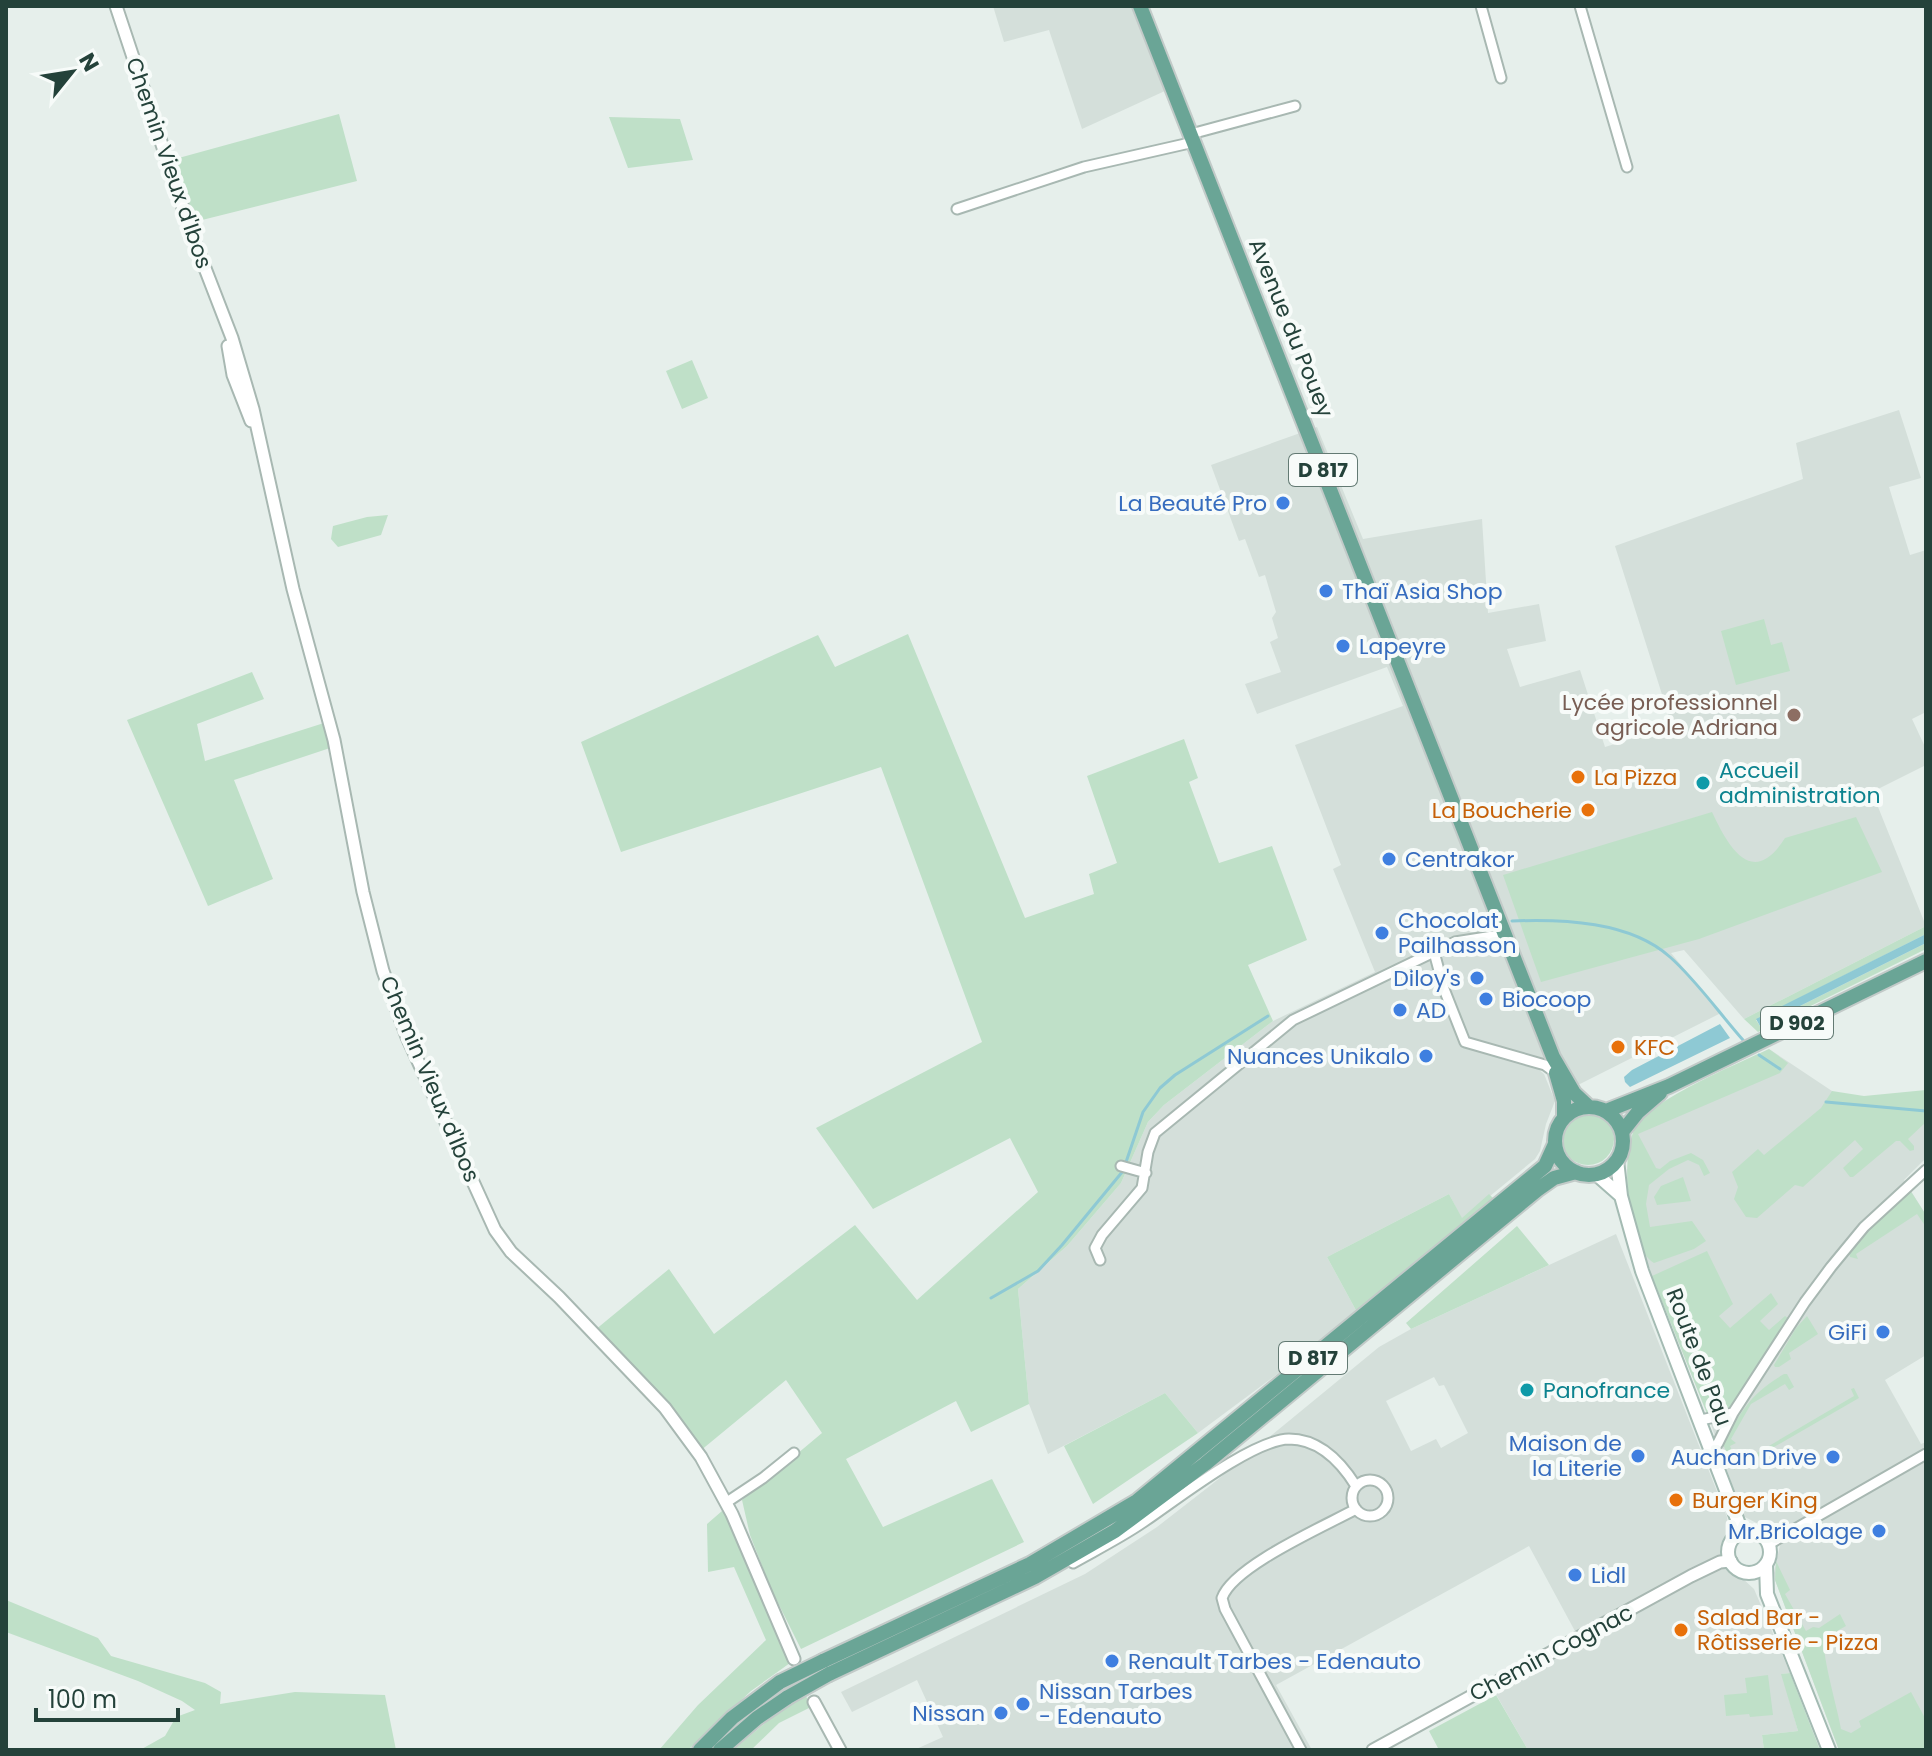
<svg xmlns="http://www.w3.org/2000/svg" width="1932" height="1756" viewBox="0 0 1932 1756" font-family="Poppins,sans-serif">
  <rect width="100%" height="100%" fill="#e6efeb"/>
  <path fill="#d4dfda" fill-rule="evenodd" d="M 993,6 L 1133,6 L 1167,90 L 1082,129 L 1049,30 L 1004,42 Z
    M 1899,410 L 1921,478 L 1889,487 L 1910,555 L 1926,550 L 1926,712 L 1912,719 L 1926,749 L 1926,765 L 1872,792 L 1926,926 L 1744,1019 L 1684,950 L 1671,953 L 1721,1013 L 1580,1084 L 1575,1083 L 1571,1076 L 1563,1058 L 1538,1069 L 1544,1074 L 1555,1101 L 1546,1124 L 1540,1151 L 1535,1159 L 1462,1219 L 1449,1194 L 1327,1257 L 1358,1314 L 1198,1433 L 1165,1393 L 1048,1454 L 1029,1404 L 1018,1289 L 1067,1246 L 1121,1183 L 1148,1122 L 1164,1105 L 1273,1021 L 1375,972 L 1333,869 L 1341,865 L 1295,745 L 1403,706 L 1387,667 L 1257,714 L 1245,684 L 1281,672 L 1270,642 L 1278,638 L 1272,618 L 1276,612 L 1265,575 L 1259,577 L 1245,539 L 1239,541 L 1211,465 L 1317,427 L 1363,539 L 1482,519 L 1488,613 L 1539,604 L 1546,641 L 1507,649 L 1520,687 L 1580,670 L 1605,747 L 1672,726 L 1615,546 L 1803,479 L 1796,443 Z
    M 1769,1049 L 1835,1093 L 1926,1116 L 1926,1158 L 1904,1180 L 1926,1215 L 1926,1355 L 1885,1380 L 1921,1444 L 1926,1442 L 1926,1750 L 1839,1750 L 1775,1580 L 1774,1573 L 1780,1545 L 1772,1531 L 1743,1516 L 1708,1416 L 1646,1261 L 1632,1218 L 1627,1190 L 1627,1171 L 1634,1130 L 1642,1119 L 1662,1102 Z
    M 1616,1234 L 1727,1517 L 1729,1535 L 1721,1549 L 1732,1574 L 1742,1578 L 1754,1589 L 1790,1673 L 1782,1674 L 1798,1731 L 1762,1735 L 1764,1750 L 1528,1750 L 1490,1684 L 1576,1633 L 1529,1546 L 1276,1685 L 1312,1750 L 914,1750 L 943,1737 L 917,1680 L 852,1712 L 841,1692 L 1085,1574 L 1157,1527 L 1211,1485 L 1379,1347 L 1411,1329 ZM 1434,1377 L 1439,1386 L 1444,1385 L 1468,1433 L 1441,1448 L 1436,1439 L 1411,1451 L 1386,1401 Z"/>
  <path fill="#bfe0c8" d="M 339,114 L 357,181 L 194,222 L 175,159 Z
    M 609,117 L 680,119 L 693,160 L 628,168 Z
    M 692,360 L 708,398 L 682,409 L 666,371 Z
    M 388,515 L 381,535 L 338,547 L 331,539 L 333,526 L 367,517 Z
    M 1764,619 L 1771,645 L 1782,642 L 1790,671 L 1736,685 L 1721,631 Z
    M 908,634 L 1025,918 L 1094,894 L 1089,874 L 1117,863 L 1087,776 L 1184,739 L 1198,778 L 1189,782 L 1219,863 L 1272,846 L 1307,940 L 1248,965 L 1273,1021 L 1164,1105 L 1148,1122 L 1121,1183 L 1067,1246 L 1018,1289 L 1029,1404 L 971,1432 L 956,1401 L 846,1459 L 883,1527 L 992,1479 L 1024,1542 L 801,1649 L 771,1589 L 750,1535 L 742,1500 L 822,1433 L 786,1380 L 694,1456 C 667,1411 625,1373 589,1335 L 669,1269 L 714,1334 L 855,1225 L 917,1300 L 1038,1192 L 1010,1138 L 873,1209 L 816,1128 L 982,1042 L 881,767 L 621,852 L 581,742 L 818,635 L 835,667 Z
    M 252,672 L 264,699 L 197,724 L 205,761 L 324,723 L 330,748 L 234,780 L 273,879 L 208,906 L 127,720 Z
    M 1712,812 C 1728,846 1752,890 1785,838 L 1856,817 L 1882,872 L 1699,939 L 1541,982 L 1503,875 Z
    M 1926,926 L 1926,934 L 1756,1020 L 1760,1026 L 1926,943 L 1926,949 L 1758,1032 L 1744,1019 Z
    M 1769,1049 L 1788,1063 L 1780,1073 L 1638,1134 L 1656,1168 L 1660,1169 L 1670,1161 L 1691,1153 L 1703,1160 L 1710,1173 L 1704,1176 L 1699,1165 L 1688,1160 L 1669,1169 L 1649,1185 L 1646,1204 L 1650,1227 L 1692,1221 L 1706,1241 L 1694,1249 L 1654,1263 C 1638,1253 1634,1227 1631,1209 C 1626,1186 1625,1152 1634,1130 C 1645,1102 1739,1063 1769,1049 Z
    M 1926,1090 L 1926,1122 L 1908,1139 L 1914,1146 L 1914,1150 L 1910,1151 L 1900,1141 L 1896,1141 L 1853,1177 L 1850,1177 L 1843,1168 L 1863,1149 L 1855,1140 L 1803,1187 L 1795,1185 L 1757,1218 L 1746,1217 L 1734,1199 L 1738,1187 L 1732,1172 L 1758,1149 L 1764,1155 L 1821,1108 L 1832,1091 L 1864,1096 Z
    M1562 1139a26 26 0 1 1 52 0a26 26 0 1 1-52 0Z
    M 1683,1177 L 1691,1201 L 1657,1205 L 1654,1197 L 1661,1186 Z
    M 1910,1190 L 1926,1215 L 1926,1227 L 1917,1214 L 1856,1254 L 1858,1259 L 1850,1257 L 1849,1252 L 1868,1228 Z
    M 1449,1194 L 1462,1218 L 1489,1194 L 1494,1199 L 1358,1314 L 1327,1257 Z
    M 1517,1226 L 1549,1265 L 1411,1329 L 1406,1323 Z
    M 1707,1251 L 1733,1304 L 1719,1316 L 1730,1328 L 1771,1293 L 1778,1304 L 1760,1321 L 1769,1330 L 1785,1316 L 1788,1318 L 1730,1408 L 1708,1416 L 1652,1276 Z
    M 1807,1316 L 1818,1334 L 1789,1353 L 1791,1359 L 1779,1367 L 1775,1367 L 1774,1365 L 1796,1328 Z
    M 1784,1374 L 1787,1374 L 1794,1387 L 1789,1390 L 1785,1384 L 1751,1404 L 1731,1439 L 1736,1443 L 1730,1446 L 1734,1455 L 1741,1453 L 1745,1460 L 1854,1396 L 1851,1389 L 1854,1388 L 1859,1398 L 1734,1470 L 1723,1444 C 1742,1410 1750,1394 1784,1374 Z
    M 1165,1393 L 1198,1433 L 1093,1504 L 1064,1446 Z
    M 722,1511 L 728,1517 L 790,1663 L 751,1691 L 688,1750 L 659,1750 L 698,1705 L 766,1640 L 734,1567 L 708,1572 L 707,1524 Z
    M 1776,1561 L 1790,1590 L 1785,1594 L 1806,1631 L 1813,1627 L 1819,1628 L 1840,1614 L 1846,1626 C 1839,1630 1830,1634 1825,1641 C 1820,1650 1839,1713 1841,1729 L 1851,1733 L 1861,1727 L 1859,1721 L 1911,1692 L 1926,1720 L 1926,1750 L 1839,1750 L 1775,1580 Z
    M 6,1600 L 98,1638 L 111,1656 L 205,1683 L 221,1692 L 220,1704 L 295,1692 L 385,1695 L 396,1750 L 140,1750 L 165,1736 L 176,1717 L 195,1710 L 182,1701 L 138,1681 L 6,1632 Z
    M 1790,1673 L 1820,1750 L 1764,1750 L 1762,1735 L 1798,1731 L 1781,1674 Z
    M 1768,1675 L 1773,1715 L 1750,1717 L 1749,1714 L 1726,1716 L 1724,1695 L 1747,1693 L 1745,1678 Z
    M 1496,1695 L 1528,1750 L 1439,1750 L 1429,1731 Z
    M 806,1696 L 811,1707 L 779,1723 L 751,1750 L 733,1750 L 776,1714 Z"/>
  <path fill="#8ec9d4" d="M 1926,934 L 1926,943 L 1760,1026 L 1756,1019 Z
    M 1720,1024 L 1730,1038 L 1630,1087 L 1625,1082 L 1624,1077 L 1632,1070 Z"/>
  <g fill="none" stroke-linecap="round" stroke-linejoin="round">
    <path stroke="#8ec9d4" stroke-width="3" d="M 1512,921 C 1562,919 1630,921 1670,957 C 1697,981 1719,1013 1743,1040
      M 1759,1055 L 1780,1069
      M 1826,1102 L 1926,1111
      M 991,1298 L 1038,1271 L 1062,1245 L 1123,1171 L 1143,1112 L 1160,1088 L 1175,1075 L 1268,1016"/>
    <g stroke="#a8b8b2" stroke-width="13">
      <path id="minor" d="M 1481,6 L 1501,78
        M 1580,6 L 1627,167
        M 1191,134 L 1295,106
        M 957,209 L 1084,167 L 1194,142
        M 1506,934 L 1455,942 L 1434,952 L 1444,989 L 1465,1042 L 1545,1065 L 1556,1073
        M 1121,1166 L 1146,1173
        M 1100,1260 L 1095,1248 L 1102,1235 L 1142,1188 L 1148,1152 L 1155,1133 L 1293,1020 L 1434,952
        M 1701,1420 L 1733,1413
        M 1712,1450 L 1718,1443 L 1733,1413 L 1805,1302 L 1831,1267 L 1864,1227 L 1926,1170
        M1352 1498a18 18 0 1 1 36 0a18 18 0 1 1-36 0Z
        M 727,1502 L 763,1478 L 794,1453
        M 1769,1544 L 1926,1454
        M 1073,1563 C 1096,1550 1120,1538 1142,1523 C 1175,1501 1252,1440 1289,1439 C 1320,1439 1341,1462 1356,1486
        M 1301,1750 L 1225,1609 L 1222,1598 C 1233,1566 1325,1526 1356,1509"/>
    </g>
    <g stroke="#a8b8b2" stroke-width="15">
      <path id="tertiary" d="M 116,6 L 191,232 L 232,338 L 253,409 L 293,589 L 334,740 L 363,892 L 383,971 L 407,1037 L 495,1230 L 511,1252 L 559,1297 L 665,1408 L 701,1457 L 732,1514 L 794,1659
        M 228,346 L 233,375 L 251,421
        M 814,1702 L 840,1750
        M 1373,1750 L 1691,1576 L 1720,1562 L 1731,1561"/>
    </g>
    <g stroke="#a4bbb3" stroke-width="16">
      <path id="secondary" d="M 1617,1160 L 1621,1196 L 1642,1271 L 1742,1532
        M 1596,1174 L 1621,1196
        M1728 1552a21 21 0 1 1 42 0a21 21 0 1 1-42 0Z
        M 1766,1565 L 1767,1594 L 1829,1750"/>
    </g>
    <g stroke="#c2cac8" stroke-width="18">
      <path id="primary" d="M 1140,6 L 1553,1057 L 1574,1093 L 1589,1107
        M 1556,1073 L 1564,1101 L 1564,1117
        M1555 1141a34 34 0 1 1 68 0a34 34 0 1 1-68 0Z
        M 1606,1111 L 1669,1086 L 1926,961
        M 1622,1132 L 1638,1112 L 1660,1093
        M 823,1661 L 1030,1564 L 1137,1501 L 1545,1166 L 1555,1144
        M 829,1674 L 1035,1577 L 1115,1531 L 1205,1464 L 1537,1190 L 1554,1178 L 1576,1172
        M 700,1750 L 732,1718 L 780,1682
        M 720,1750 L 757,1718 L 788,1697"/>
    </g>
    <use href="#minor" stroke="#fff" stroke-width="9"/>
    <use href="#tertiary" stroke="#fff" stroke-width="11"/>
    <use href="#secondary" stroke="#fff" stroke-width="12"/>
    <use href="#primary" stroke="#6aa596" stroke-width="14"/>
    <g stroke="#c2cac8" stroke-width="18" stroke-linecap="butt">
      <path id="primary-bridge" d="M 780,1682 L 823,1661
        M 788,1697 L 829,1674"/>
    </g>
    <use href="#primary-bridge" stroke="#6aa596" stroke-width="14"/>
  </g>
  <g fill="#3f7fe0" stroke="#f7fbf9" stroke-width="3">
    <circle cx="1283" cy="503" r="8"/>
    <circle cx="1326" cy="591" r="8"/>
    <circle cx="1343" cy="646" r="8"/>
    <circle cx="1389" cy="859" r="8"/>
    <circle cx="1382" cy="933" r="8"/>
    <circle cx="1477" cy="978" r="8"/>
    <circle cx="1486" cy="999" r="8"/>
    <circle cx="1400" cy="1010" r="8"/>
    <circle cx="1426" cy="1056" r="8"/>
    <circle cx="1883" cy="1332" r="8"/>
    <circle cx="1638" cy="1456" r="8"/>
    <circle cx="1833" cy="1457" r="8"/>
    <circle cx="1879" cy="1531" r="8"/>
    <circle cx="1575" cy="1575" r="8"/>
    <circle cx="1112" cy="1661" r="8"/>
    <circle cx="1023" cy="1704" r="8"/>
    <circle cx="1001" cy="1713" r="8"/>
  </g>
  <circle fill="#8d6e63" stroke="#f7fbf9" stroke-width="3" cx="1794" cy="715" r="8"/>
  <g fill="#e8710a" stroke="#f7fbf9" stroke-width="3">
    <circle cx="1578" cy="777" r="8"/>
    <circle cx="1588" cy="810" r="8"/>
    <circle cx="1618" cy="1047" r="8"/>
    <circle cx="1676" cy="1500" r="8"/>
    <circle cx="1681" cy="1630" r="8"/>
  </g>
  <g fill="#0f9aa8" stroke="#f7fbf9" stroke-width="3">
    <circle cx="1703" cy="783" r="8"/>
    <circle cx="1527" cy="1390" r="8"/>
  </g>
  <g text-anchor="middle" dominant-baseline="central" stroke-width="8" stroke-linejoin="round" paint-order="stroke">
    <g fill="#f7fbf9" stroke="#637a73" stroke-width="2">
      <rect x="1289" y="454" width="68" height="32" rx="6"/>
      <rect x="1761" y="1007" width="72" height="32" rx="6"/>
      <rect x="1279" y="1342" width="68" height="32" rx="6"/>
    </g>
    <g font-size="20" font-weight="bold" fill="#24423a">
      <text x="1323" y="470">D 817</text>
      <text x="1797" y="1023">D 902</text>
      <text x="1313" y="1358">D 817</text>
    </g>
    <g font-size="22" fill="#24423a" stroke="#f7fbf9">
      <text transform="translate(169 163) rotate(71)">Chemin Vieux d'Ibos</text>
      <text transform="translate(1291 328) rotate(68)">Avenue du Pouey</text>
      <text transform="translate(430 1079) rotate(67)">Chemin Vieux d'Ibos</text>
      <text transform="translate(1699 1357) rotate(69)">Route de Pau</text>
      <text transform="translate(1551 1653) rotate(-28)">Chemin Cognac</text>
    </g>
    <g font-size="22" fill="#366cbe" stroke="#f7fbf9" text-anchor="start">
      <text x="1267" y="503" text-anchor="end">La Beauté Pro</text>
      <text x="1342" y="591">Thaï Asia Shop</text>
      <text x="1359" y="646">Lapeyre</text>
      <text x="1405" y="859">Centrakor</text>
      <text x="1398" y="920">Chocolat<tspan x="1398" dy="25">Pailhasson</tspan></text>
      <text x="1461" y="978" text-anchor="end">Diloy's</text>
      <text x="1502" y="999">Biocoop</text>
      <text x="1416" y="1010">AD</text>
      <text x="1410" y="1056" text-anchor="end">Nuances Unikalo</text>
      <text x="1867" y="1332" text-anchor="end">GiFi</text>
      <text x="1622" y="1443" text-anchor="end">Maison de<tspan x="1622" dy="25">la Literie</tspan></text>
      <text x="1817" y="1457" text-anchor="end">Auchan Drive</text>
      <text x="1863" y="1531" text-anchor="end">Mr.Bricolage</text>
      <text x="1591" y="1575">Lidl</text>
      <text x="1128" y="1661">Renault Tarbes - Edenauto</text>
      <text x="1039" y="1691">Nissan Tarbes<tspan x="1039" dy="25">- Edenauto</tspan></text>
      <text x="985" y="1713" text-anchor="end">Nissan</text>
    </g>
    <g font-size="22" fill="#785e54" stroke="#f7fbf9" text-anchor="end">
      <text x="1778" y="702">Lycée professionnel<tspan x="1778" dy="25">agricole Adriana</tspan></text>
    </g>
    <g font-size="22" fill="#0d838f" stroke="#f7fbf9" text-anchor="start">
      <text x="1719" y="770">Accueil<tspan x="1719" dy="25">administration</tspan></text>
      <text x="1543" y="1390">Panofrance</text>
    </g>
    <g font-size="22" fill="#c56008" stroke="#f7fbf9" text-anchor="start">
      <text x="1594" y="777">La Pizza</text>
      <text x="1572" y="810" text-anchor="end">La Boucherie</text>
      <text x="1634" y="1047">KFC</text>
      <text x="1692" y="1500">Burger King</text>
      <text x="1697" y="1617">Salad Bar -<tspan x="1697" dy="25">Rôtisserie - Pizza</tspan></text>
    </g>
  </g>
  <rect width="1932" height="1756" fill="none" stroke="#24423a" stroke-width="16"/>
  <g transform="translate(72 72) rotate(60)" stroke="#f7fbf9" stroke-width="6" paint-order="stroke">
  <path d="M0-6L14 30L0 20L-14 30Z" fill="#24423a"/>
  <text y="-12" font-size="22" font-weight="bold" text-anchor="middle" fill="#24423a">N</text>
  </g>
  <path d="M36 1708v12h142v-12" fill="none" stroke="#24423a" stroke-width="4"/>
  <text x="48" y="1708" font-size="24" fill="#24423a" stroke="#f7fbf9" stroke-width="6" paint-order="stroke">100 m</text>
</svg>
